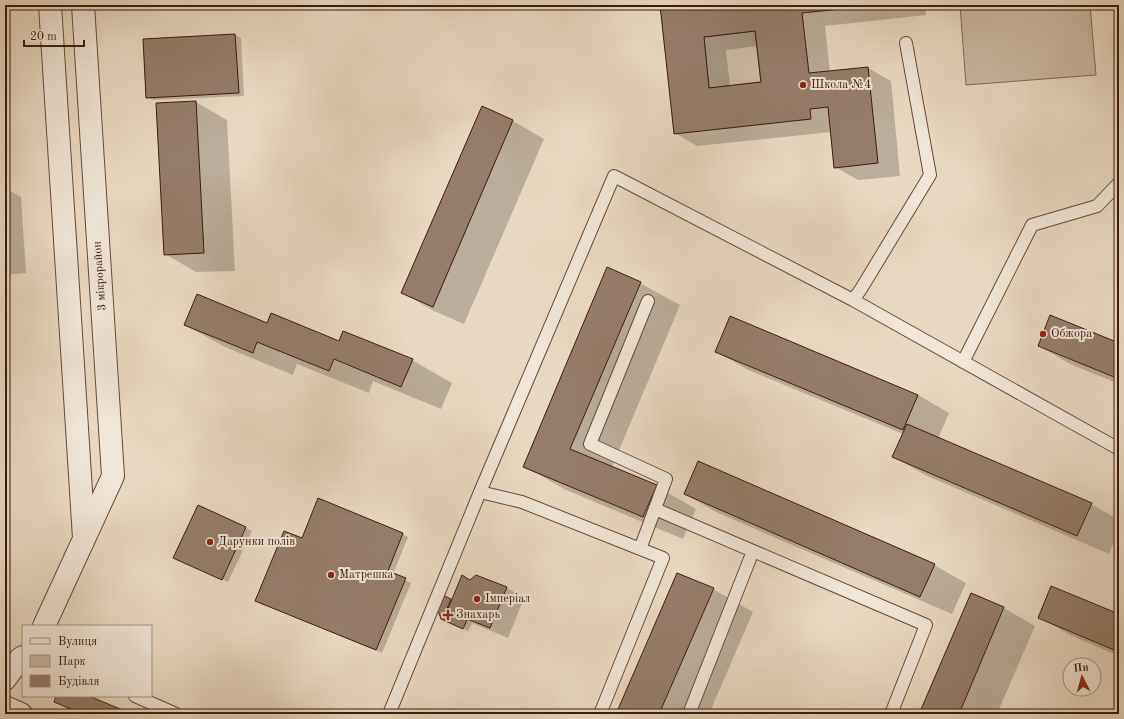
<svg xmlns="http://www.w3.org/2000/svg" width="1124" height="719" viewBox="0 0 1124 719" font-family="'Old Standard TT',serif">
  <rect width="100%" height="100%" fill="#ead9c2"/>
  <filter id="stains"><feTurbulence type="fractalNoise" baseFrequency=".005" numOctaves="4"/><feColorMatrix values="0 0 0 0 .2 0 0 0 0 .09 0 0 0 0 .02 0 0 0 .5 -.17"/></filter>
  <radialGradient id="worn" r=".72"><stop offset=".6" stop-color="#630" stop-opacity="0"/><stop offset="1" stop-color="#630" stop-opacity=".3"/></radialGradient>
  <path fill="#ccb9a3" stroke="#846a58" d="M 960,5 L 1090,5 L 1096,75 L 966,85 Z
    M 755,31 L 761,82 L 709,88 L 704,37 Z"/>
  <path fill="#0003" fill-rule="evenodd" d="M 661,5 L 925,5 L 926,15 L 825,26 L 830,72 L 868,68 L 891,81 L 900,176 L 858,180 L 835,167 L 831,132 L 697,146 L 675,133 ZM 758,46 L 762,83 L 730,87 L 726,50 Z
    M 5,32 L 7,70 L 5,70 Z
    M 235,35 L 241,38 L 244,96 L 153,100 L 147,97 L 144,40 Z
    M 196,102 L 227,120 L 235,271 L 196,272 L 165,254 L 157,104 Z
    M 483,107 L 513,121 L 544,139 L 464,324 L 434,311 L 403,293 Z
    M 5,188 L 21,197 L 26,273 L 5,275 Z
    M 640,283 L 680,305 L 612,467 L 656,486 L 696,509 L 683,539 L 564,489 L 524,466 Z
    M 267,324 L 412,360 L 452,383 L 441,409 L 373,381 L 369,393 L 297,364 L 293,375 L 225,347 L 185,325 Z
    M 1119,344 L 1119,384 L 1070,364 L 1039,346 Z
    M 717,352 L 918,395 L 949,413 L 938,439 L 1091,504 L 1119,520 L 1119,530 L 1109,554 L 925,475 L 894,457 L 903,434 L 748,370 Z
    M 685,494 L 934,565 L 966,583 L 952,614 L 716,512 Z
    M 319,500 L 403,534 L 408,537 L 393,574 L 411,583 L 382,653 L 262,604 L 302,540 Z
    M 198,506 L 252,531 L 228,582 L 180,560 Z
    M 476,576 L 507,588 L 524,598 L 508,638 L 472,623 L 468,631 L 442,619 L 441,596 L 453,601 Z
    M 713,589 L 753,612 L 709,714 L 617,714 Z
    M 1004,608 L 1035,626 L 997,714 L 920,714 Z
    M 1119,615 L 1119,656 L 1070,635 L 1039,617 Z
    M 57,696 L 87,696 L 129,714 L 78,714 L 55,701 Z"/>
  <path fill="#967d6b" stroke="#3c1a0c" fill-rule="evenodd" d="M 660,5 L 880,5 L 802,13 L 809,73 L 868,67 L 878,163 L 834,168 L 828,107 L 810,109 L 811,119 L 674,134 ZM 755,31 L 761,82 L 709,88 L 704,37 Z
    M 235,34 L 239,93 L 146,98 L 143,39 Z
    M 196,101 L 204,253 L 164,255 L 156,103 Z
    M 482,106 L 513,120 L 433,307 L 401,293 Z
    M 607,267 L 641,282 L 570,449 L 657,485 L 643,517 L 523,467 Z
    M 197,294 L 267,323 L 271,313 L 339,341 L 343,331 L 413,359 L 401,387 L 334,359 L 329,371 L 257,342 L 253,353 L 184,325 Z
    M 1050,315 L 1119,343 L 1119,379 L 1038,346 Z
    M 730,316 L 918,395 L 903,430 L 715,352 Z
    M 907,424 L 1092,503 L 1077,536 L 892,457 Z
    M 698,461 L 935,564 L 920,597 L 684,494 Z
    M 318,498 L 403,533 L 388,571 L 406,578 L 376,650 L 255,601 L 284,531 L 302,538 Z
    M 198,505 L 246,527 L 222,580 L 173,558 Z
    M 677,573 L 714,588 L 659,714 L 616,714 Z
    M 462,575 L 470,580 L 476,575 L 507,587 L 490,628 L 447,611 Z
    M 1051,586 L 1119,614 L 1119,652 L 1038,618 Z
    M 971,593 L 1004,607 L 959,714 L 919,714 Z
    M 440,594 L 451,599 L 446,611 L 467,620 L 463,629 L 441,619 L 436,605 Z
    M 56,696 L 89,696 L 132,714 L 83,714 L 54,702 Z"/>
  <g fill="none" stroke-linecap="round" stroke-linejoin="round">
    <g stroke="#684a3a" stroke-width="14">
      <path id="lane" d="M 853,300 L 861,289 L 930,175 L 906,43
        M 963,362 L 1032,225 L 1097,206 L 1119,183
        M 480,492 L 522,502 L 663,558 L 600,714
        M 655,509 L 926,625 L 891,714
        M 640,549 L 666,479 L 590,444 L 648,301
        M 135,696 L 176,714
        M 389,714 L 480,492 L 614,176 L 853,300 L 1119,449
        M 689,714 L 753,551"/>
    </g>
    <g stroke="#684a3a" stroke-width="24">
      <path id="street" d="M 50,5 L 84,538
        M 44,626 L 113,476 L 83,5
        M 5,679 L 20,659 L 23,657
        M 5,707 L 21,714"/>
    </g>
    <use href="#lane" stroke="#f1e6d7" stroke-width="12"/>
    <use href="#street" stroke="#f1e6d7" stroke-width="22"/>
  </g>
  <g fill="#8f2418" stroke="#f1e6d7" stroke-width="1.5">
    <circle cx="803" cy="85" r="4"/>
    <circle cx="1043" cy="334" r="4"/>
    <circle cx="210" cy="542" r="4"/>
    <circle cx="331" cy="575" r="4"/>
    <circle cx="477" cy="599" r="4"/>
    <path d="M446 609h4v4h4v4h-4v4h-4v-4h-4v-4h4z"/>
  </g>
  <g text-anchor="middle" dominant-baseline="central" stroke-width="4" stroke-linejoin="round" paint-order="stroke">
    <g font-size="12" fill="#3c1a0c" stroke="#f1e6d7" text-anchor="start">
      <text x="811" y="85">Школа №4</text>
      <text x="1051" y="334">Обжора</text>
      <text x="218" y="542">Дарунки полів</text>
      <text x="339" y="575">Матрешка</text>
      <text x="485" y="599">Імперіал</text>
      <text x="456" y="615">Знахарь</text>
    </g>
    <g font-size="12" fill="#3c1a0c" stroke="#f1e6d7">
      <text transform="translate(100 276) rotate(-94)">3 мікрорайон</text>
    </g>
  </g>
  <rect width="1124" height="719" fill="none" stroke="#ead9c2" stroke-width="20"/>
  <rect x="6" y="6" width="1112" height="707" fill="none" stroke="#3c1a0c" stroke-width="2"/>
  <rect x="10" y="10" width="1104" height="699" fill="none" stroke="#3c1a0c"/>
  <rect x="22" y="625" width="130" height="72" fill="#f1e6d7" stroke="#a99486"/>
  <rect x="30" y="638" width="20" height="6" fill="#f1e6d7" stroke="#a99486"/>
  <text x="58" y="645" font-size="12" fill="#3c1a0c">Вулиця</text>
  <rect x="30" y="655" width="20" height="12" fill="#ccb9a3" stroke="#a99486"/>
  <text x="58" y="665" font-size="12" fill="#3c1a0c">Парк</text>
  <rect x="30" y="675" width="20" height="12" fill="#967d6b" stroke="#a99486"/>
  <text x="58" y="685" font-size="12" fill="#3c1a0c">Будівля</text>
  <g transform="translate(1082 677) rotate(354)"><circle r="19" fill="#f1e6d7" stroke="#a99486"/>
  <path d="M0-3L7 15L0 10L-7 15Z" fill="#8f2418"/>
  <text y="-6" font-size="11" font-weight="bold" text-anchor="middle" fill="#3c1a0c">Пн</text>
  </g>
  <path d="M24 40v6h60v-6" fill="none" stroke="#3c1a0c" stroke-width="2"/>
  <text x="30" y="40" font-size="12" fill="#3c1a0c" stroke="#f1e6d7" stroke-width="3" paint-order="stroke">20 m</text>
  <rect width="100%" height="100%" filter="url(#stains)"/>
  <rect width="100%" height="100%" fill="url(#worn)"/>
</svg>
